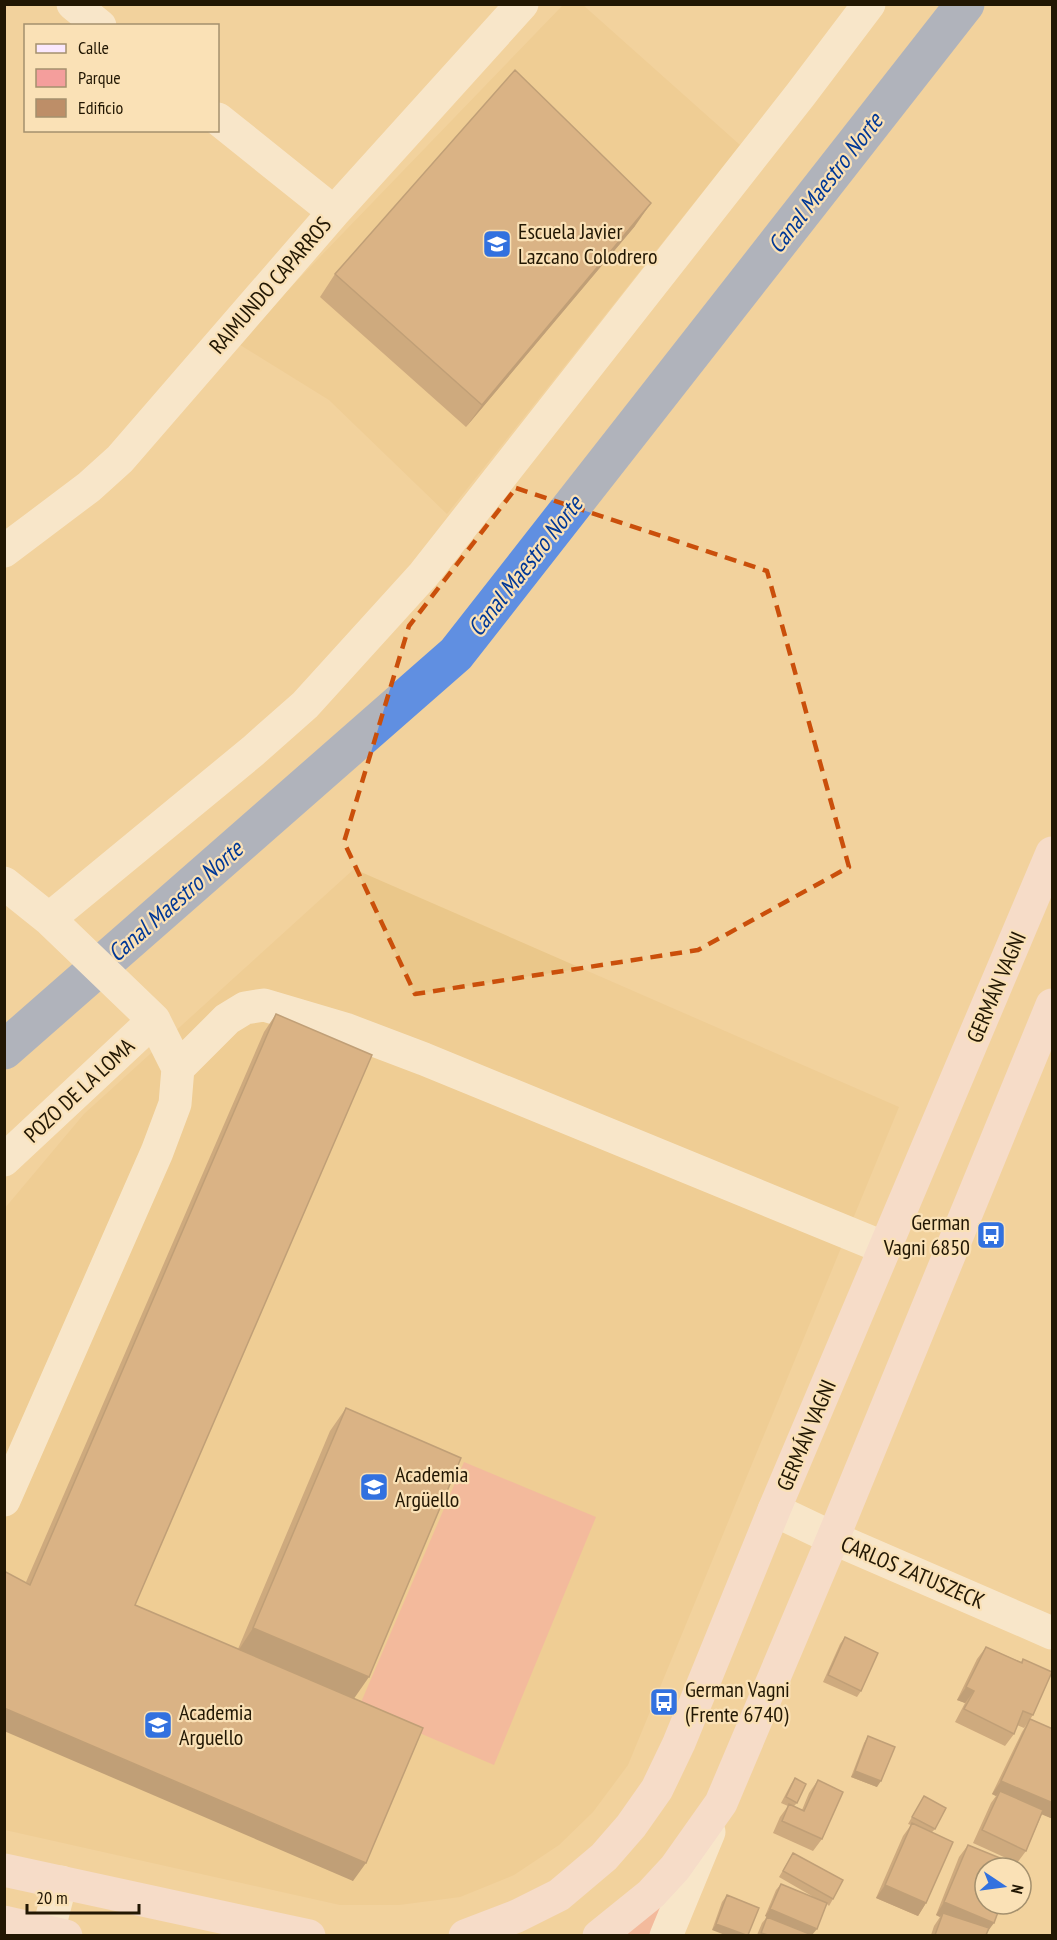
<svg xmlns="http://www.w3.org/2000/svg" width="1057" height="1940" viewBox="0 0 1057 1940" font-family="'PT Sans Narrow',sans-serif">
  <rect width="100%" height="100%" fill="#f2d29d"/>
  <path fill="#eac78a" d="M 563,5 L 583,5 L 740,145 L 447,514 L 329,400 L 237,343 Z
    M 354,869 L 899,1107 L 628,1765 L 593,1812 L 559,1845 L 514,1875 L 460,1897 L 399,1905 L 340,1905 L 5,1830 L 5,1208 L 84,1114 Z"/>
  <path fill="#f49e9c" d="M 464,1462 L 596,1517 L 494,1765 L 359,1707 Z
    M 669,1900 L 654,1935 L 621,1935 Z"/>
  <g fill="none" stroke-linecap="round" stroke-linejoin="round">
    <path stroke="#608fe1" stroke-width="39" d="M 4,1050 L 456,654 L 965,4"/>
    <path stroke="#fff" stroke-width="33" d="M 73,4 L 100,26
      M 218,119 L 334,212
      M 4,551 L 89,487 L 120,459 L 334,212 L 522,4
      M 4,883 L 49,919 L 154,1020 L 178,1068 L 175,1104 L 157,1152 L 4,1500
      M 49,919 L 253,751 L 305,705 L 424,574 L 801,94 L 869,4
      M 178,1068 L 227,1019 L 245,1008 L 264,1005 L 345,1029 L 424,1059 L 885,1248
      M 4,1160 L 154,1020
      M 774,1510 L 833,1538 L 1052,1633
      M 47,1936 L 61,1882
      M 666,1936 L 709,1832"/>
    <path stroke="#fae8fd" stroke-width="33" d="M 4,1870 L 309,1936
      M 4,1922 L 66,1936
      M 465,1936 L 517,1916 L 559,1895 L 604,1857 L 631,1826 L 657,1789 L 679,1743 L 774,1510 L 1052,853
      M 599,1936 L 651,1894 L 675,1868 L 721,1803 L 833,1538 L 1052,1005"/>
  </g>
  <path fill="#a37a59" d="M 635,226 L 466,427 L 320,297 L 335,274 Z
    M 276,1014 L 135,1605 L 238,1649 L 330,1431 L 346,1408 L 354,1698 L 353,1881 L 26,1582 L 264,1032 Z
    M 845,1637 L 861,1691 L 857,1697 L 823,1682 L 840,1644 Z
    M 986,1647 L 1021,1662 L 1023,1659 L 1033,1715 L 1024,1728 L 1017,1725 L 1014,1734 L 1005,1746 L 955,1722 L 965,1703 L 957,1700 L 977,1659 Z
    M 1030,1719 L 1053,1819 L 1042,1814 L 1026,1851 L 1017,1863 L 973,1843 L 991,1803 L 996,1796 L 992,1794 L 1022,1732 Z
    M 868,1736 L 877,1787 L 851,1777 L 864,1743 Z
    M 795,1778 L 797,1803 L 794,1806 L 802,1810 L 809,1793 L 818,1780 L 822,1839 L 813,1851 L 773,1833 L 780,1817 L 788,1806 L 781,1803 L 791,1784 Z
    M 924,1796 L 935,1829 L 932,1832 L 926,1903 L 918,1916 L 876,1898 L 903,1836 L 911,1825 L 908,1824 Z
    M 968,1845 L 988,1931 L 986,1935 L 931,1935 L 934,1926 L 940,1917 L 936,1915 L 959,1857 Z
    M 793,1853 L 833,1899 L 829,1906 L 827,1904 L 812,1935 L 757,1935 L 762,1923 L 767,1917 L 791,1927 L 765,1916 L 776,1890 L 781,1884 L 817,1899 L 779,1877 Z
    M 727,1895 L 759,1908 L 712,1930 L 722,1902 Z"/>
  <path fill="#846349" d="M 651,203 L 635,226 L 466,427 L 482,405 Z
    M 253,1628 L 369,1677 L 353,1700 L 238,1651 Z
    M 966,1687 L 974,1691 L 965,1703 L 957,1700 Z
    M 4,1708 L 366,1863 L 353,1881 L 4,1731 Z
    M 855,1771 L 881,1781 L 877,1787 L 851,1777 Z
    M 1001,1781 L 1053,1803 L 1053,1819 L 997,1796 L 1000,1791 L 996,1796 L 992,1794 Z
    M 885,1885 L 926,1903 L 918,1916 L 876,1898 Z
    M 944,1902 L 994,1923 L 985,1935 L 943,1913 L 940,1917 L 936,1915 Z
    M 770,1909 L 817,1929 L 812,1935 L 811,1935 L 765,1916 Z
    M 716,1924 L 746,1935 L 725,1935 L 712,1930 Z"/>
  <path fill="#bd8e68" stroke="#846349" stroke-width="1.5" d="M 515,70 L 651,203 L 482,405 L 335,274 Z
    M 276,1014 L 372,1055 L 135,1605 L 423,1728 L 366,1863 L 4,1708 L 4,1571 L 30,1585 Z
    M 346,1408 L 461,1458 L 369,1677 L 253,1628 Z
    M 845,1637 L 878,1653 L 861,1691 L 828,1675 Z
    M 986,1647 L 1022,1663 L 1023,1659 L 1052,1672 L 1033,1715 L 1023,1711 L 1014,1734 L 964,1709 L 974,1691 L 966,1687 Z
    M 1030,1719 L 1053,1729 L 1053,1803 L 1001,1781 Z
    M 868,1736 L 895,1747 L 881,1781 L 855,1771 Z
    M 795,1778 L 806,1784 L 797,1803 L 786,1797 Z
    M 818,1780 L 843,1792 L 822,1839 L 782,1821 L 789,1804 L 804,1811 Z
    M 1000,1791 L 1043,1810 L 1026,1851 L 982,1830 Z
    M 924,1796 L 946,1808 L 935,1829 L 912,1817 Z
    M 912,1823 L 953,1842 L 926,1903 L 885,1885 Z
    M 968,1845 L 1017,1865 L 1016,1868 L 985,1868 L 985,1904 L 1001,1904 L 994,1923 L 944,1902 Z
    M 793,1853 L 843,1880 L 833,1899 L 783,1871 Z
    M 781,1884 L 827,1903 L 817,1929 L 770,1909 Z
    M 727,1895 L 759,1908 L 748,1935 L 746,1935 L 716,1924 Z
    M 943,1913 L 989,1928 L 986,1935 L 935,1935 Z
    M 767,1917 L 812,1935 L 768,1935 L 761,1933 Z"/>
  <path d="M0 0H1057V1940H0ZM 516,488 L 767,571 L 849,867 L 698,950 L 415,994 L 344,842 L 409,626 Z" fill="#f2d29d" fill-opacity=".55" fill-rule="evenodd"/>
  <path fill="none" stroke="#ca4f0b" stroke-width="4.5" stroke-dasharray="12 8" stroke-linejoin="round" d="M 516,488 L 767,571 L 849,867 L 698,950 L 415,994 L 344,842 L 409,626 Z"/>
  <defs>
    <g id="school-square" transform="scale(1.5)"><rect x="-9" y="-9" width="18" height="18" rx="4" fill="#3271df" stroke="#fae1b6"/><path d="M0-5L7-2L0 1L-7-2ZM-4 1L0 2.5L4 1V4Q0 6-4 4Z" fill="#fff"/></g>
    <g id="bus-square" transform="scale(1.5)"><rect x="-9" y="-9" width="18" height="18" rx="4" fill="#3271df" stroke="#fae1b6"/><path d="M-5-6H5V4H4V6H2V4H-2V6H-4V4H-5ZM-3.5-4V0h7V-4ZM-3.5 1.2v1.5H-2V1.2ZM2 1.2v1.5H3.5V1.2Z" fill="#fff"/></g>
  </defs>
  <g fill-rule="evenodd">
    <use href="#school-square" x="497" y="244"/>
    <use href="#bus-square" x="991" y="1235"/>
    <use href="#school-square" x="374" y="1487"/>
    <use href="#bus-square" x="664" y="1702"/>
    <use href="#school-square" x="158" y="1725"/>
  </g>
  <g text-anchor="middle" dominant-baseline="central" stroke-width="4.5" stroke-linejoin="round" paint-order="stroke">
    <g font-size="22" fill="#221703" stroke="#fae1b6" text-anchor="start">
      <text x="518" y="231">Escuela Javier<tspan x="518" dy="25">Lazcano Colodrero</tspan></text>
      <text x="970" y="1222" text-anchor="end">German<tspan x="970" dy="25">Vagni 6850</tspan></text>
      <text x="395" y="1474">Academia<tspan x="395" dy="25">Argüello</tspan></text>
      <text x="685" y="1689">German Vagni<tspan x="685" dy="25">(Frente 6740)</tspan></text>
      <text x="179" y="1712">Academia<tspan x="179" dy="25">Arguello</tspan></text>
    </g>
    <g font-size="22" fill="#221703" stroke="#fae1b6">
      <text transform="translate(270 285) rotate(-49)">RAIMUNDO CAPARROS</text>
      <text transform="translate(996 987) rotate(-67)">GERMÁN VAGNI</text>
      <text transform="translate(79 1090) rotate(-43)">POZO DE LA LOMA</text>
      <text transform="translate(806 1435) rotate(-67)">GERMÁN VAGNI</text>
      <text transform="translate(913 1572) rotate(23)">CARLOS ZATUSZECK</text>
    </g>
    <g font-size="24" font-style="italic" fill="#003896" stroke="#fae1b6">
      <text transform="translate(825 183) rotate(-52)">Canal Maestro Norte</text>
      <text transform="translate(525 566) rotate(-52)">Canal Maestro Norte</text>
      <text transform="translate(175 901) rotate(-41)">Canal Maestro Norte</text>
    </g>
  </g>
  <rect width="1057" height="1940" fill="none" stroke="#221703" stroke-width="12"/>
  <rect x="24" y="24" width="195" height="108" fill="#fae1b6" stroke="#a4906e" stroke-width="1.5"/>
  <rect x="36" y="44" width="30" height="9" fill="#fae8fd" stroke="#a4906e" stroke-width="1.5"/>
  <text x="78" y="54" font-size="18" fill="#221703">Calle</text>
  <rect x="36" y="69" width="30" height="18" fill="#f49e9c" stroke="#a4906e" stroke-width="1.5"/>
  <text x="78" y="84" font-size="18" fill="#221703">Parque</text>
  <rect x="36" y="99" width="30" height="18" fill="#bd8e68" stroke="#a4906e" stroke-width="1.5"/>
  <text x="78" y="114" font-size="18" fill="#221703">Edificio</text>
  <g transform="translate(1003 1886) rotate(103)"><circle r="28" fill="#fae1b6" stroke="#a4906e" stroke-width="1.5"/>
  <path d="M0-4.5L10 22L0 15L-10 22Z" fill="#3271df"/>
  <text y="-9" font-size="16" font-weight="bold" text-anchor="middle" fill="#221703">N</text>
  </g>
  <path d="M27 1904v9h112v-9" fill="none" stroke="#221703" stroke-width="3"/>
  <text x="36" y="1904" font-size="18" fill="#221703" stroke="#fae1b6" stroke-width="4.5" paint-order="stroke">20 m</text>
</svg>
